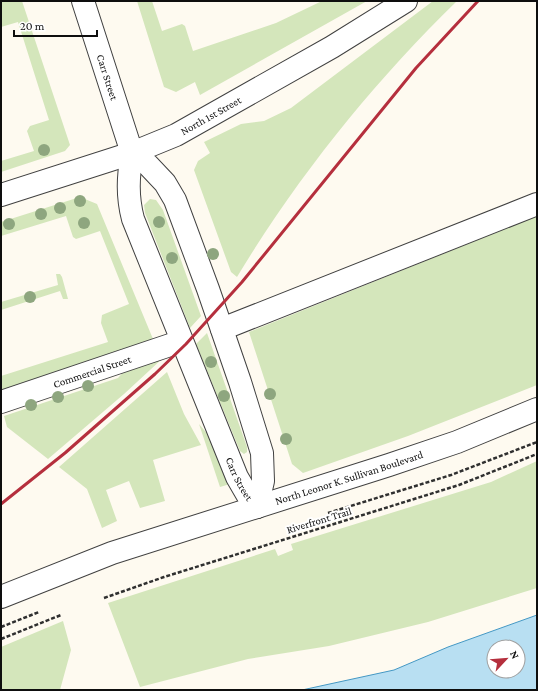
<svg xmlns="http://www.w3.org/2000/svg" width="538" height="691" viewBox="0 0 538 691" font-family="'Crimson Pro',serif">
  <rect width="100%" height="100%" fill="#fefaf0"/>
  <path fill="#d4e6bb" d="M 1,1 L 22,1 L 70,145 L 65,151 L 1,172 L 1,161 L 34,151 L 27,131 L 30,126 L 49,120 L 18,22 L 1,27 Z
    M 137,1 L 152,1 L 162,31 L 182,24 L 185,26 L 193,51 L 276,23 L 322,1 L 367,1 L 200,95 L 195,82 L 176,92 L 164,87 Z
    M 433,1 L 457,1 C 373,83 298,176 237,277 L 231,272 L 194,170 L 198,161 L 210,153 L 204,142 L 241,124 L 264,121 L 291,108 Z
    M 80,197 L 97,204 L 153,339 L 1,390 L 1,376 L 108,342 L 101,323 L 102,315 L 129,304 L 100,231 L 76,239 L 73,237 L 66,216 L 1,236 L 1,222 Z
    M 150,199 L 156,200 L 163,210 L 201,316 L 190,328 L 145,213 L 144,205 Z
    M 537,216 L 537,385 L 408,436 L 303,473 L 292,464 L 249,332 Z
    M 56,274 L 60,274 L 62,277 L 68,299 L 63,299 L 60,291 L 1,310 L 1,302 L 58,285 Z
    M 207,333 L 247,447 L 247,452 L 244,454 L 240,451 L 196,344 Z
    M 163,358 L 124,394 L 48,459 L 7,427 L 4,416 L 118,378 L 126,369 Z
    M 167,372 L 184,414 L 201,445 L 153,460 L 165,501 L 140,508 L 129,481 L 106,490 L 117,521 L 102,528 L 87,489 L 59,467 Z
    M 199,424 L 210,437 L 230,484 L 220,487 Z
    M 537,461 L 537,588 L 428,622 L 329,646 L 248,659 L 140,687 L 108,603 L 275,549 L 278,556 L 293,550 L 291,544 L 491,482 Z
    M 63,621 L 71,650 L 60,690 L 1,690 L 1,647 Z"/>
  <path fill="#b8dff2" stroke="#4498c4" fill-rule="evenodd" d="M 537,615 L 537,690 L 302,690 L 394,670 L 448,647 ZM 494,647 L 518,647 L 518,671 L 494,671 Z"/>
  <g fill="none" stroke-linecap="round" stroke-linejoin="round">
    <g stroke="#414141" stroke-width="24">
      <g id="minor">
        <path id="s1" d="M 83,1 L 132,153 C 128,177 127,196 133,219 L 237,477 L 248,496 L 257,507"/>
        <path d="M 132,153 L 148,165 L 165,183 L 175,200 L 208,289 L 240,382 L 262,453 L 263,481 L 257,507"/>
        <path id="s2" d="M 1,195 L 132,153 L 176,135 L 332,47 L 406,1"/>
        <path d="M 222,329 L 537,204"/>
        <path id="s3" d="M 1,402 L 182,341"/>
        <path id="s4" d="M 1,597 L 112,553 L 389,465 L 457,442 L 537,409"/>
      </g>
    </g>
    <path stroke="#303030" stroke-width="2.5" stroke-dasharray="4 2" stroke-linecap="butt" d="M 328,513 L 451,475 L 537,442
      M 104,598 L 164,577 L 459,485 L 537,454
      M 1,627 L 39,612
      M 1,639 L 61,615"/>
    <use href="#minor" stroke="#fff" stroke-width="22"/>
    <path stroke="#b52f3d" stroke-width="3" d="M 1,504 L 65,453 L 155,374 L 186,344 L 242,282 L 416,68 L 478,1"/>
  </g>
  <g fill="#8ea67f">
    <circle cx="44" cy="150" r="6"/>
    <circle cx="80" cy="201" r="6"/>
    <circle cx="60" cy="208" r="6"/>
    <circle cx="41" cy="214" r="6"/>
    <circle cx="159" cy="222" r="6"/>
    <circle cx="84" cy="223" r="6"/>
    <circle cx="9" cy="224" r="6"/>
    <circle cx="213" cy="254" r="6"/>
    <circle cx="172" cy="258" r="6"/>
    <circle cx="30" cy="297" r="6"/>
    <circle cx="211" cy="362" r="6"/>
    <circle cx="88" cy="386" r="6"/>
    <circle cx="270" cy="394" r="6"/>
    <circle cx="224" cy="396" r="6"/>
    <circle cx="58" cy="397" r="6"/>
    <circle cx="31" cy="405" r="6"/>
    <circle cx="286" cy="439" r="6"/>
  </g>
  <g text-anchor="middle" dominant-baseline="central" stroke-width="4" stroke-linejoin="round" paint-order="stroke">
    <g font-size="11" fill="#0e0e0e" stroke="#fff">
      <text stroke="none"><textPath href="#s1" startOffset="80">Carr Street</textPath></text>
      <text stroke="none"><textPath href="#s2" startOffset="225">North 1st Street</textPath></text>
      <text stroke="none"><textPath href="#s3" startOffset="96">Commercial Street</textPath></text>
      <text stroke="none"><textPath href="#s4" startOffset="368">North Leonor K. Sullivan Boulevard</textPath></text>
      <text stroke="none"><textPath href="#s1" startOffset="507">Carr Street</textPath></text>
      <text transform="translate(319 520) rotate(-17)">Riverfront Trail</text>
    </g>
  </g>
  <rect width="538" height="691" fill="none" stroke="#0e0e0e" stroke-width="4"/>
  <g transform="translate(506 659) rotate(64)"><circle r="19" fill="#ffffff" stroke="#9f9f9f"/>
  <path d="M0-3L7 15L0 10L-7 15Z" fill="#b52f3d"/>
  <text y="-6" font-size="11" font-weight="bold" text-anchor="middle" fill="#0e0e0e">N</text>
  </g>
  <path d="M14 30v6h83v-6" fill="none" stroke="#0e0e0e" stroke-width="2"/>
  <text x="20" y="30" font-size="12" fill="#0e0e0e" stroke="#ffffff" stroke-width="3" paint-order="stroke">20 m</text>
</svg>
